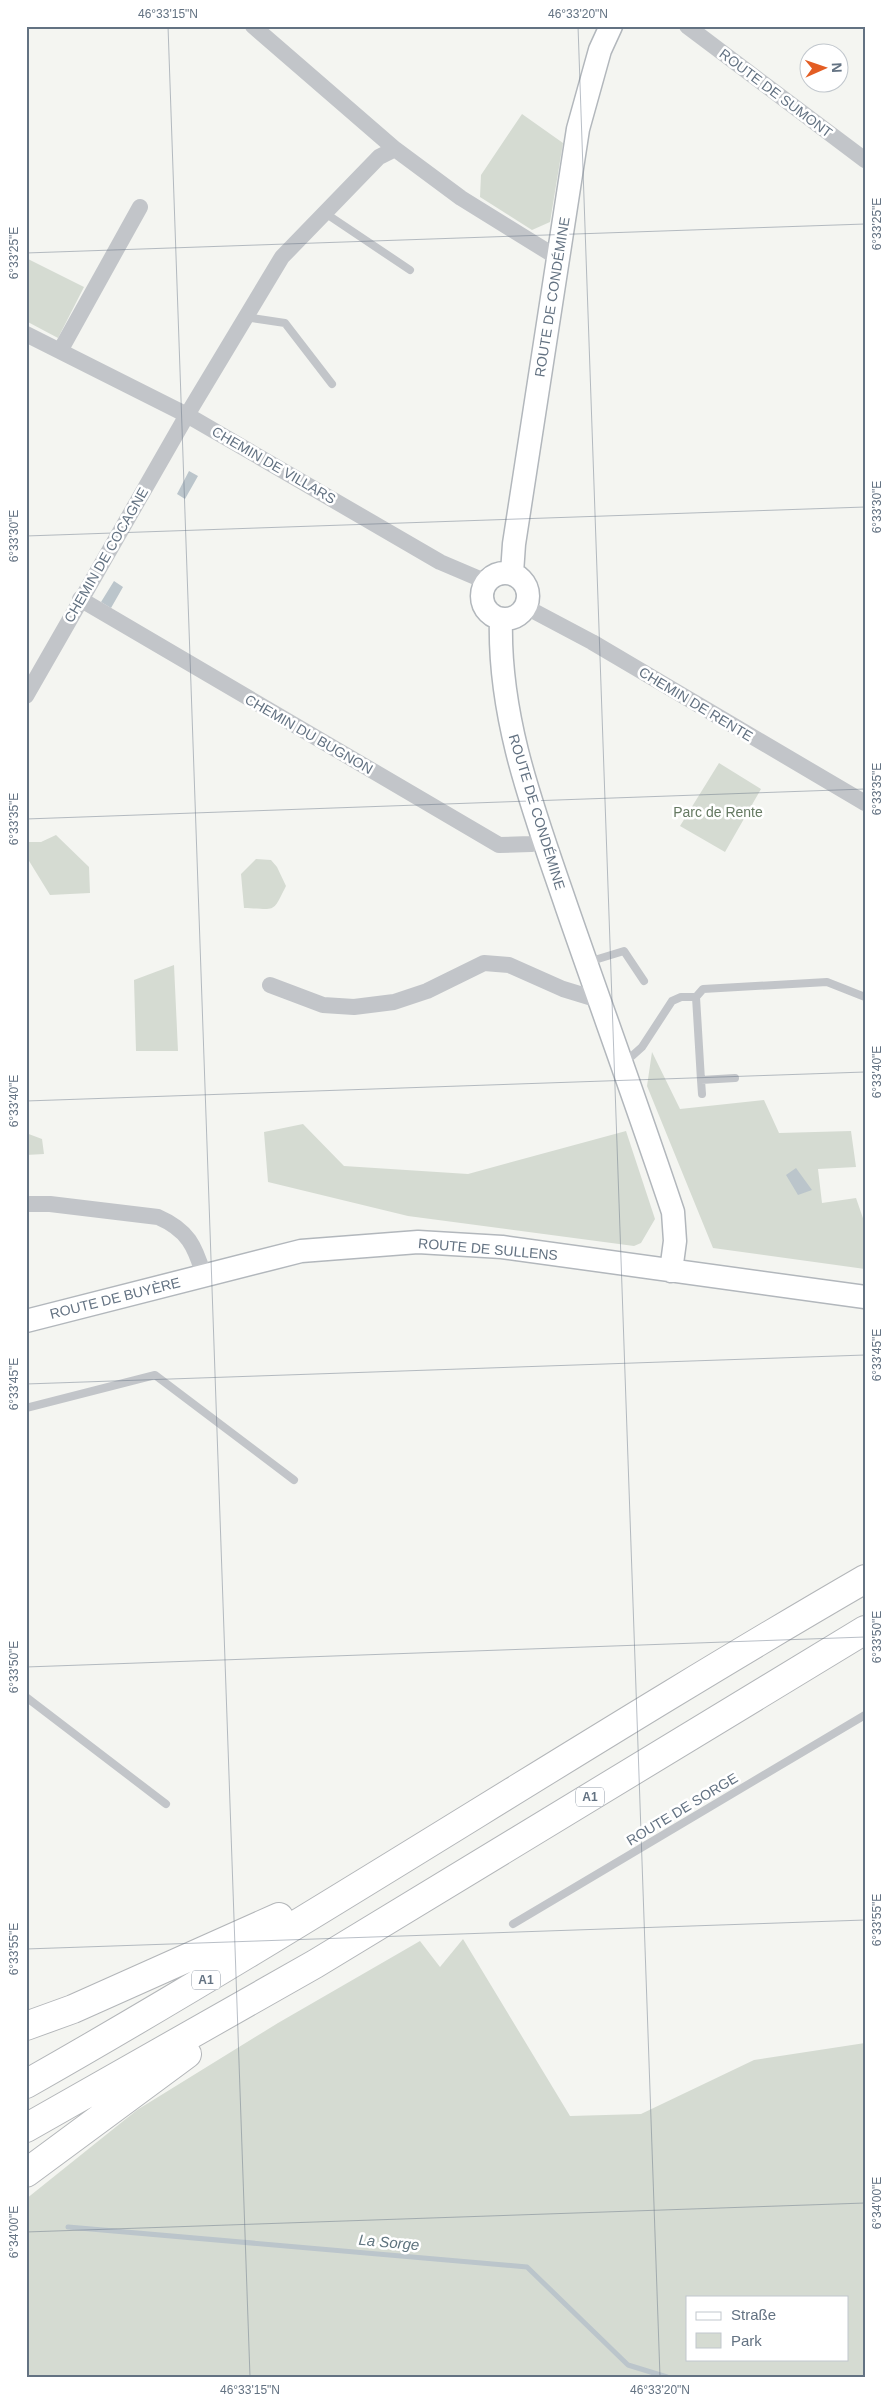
<svg xmlns="http://www.w3.org/2000/svg" width="891" height="2403" viewBox="0 0 891 2403" font-family="Helvetica,sans-serif">
  <rect width="100%" height="100%" fill="#f4f5f1"/>
  <path fill="#d5dbd2" fill-rule="evenodd" d="M 522,114 L 563,143 L 550,222 L 532,230 L 480,197 L 481,175 Z
    M 26,258 L 84,287 L 58,338 L 26,321 Z
    M 719,763 L 761,789 L 725,852 L 680,826 Z
    M 56,835 L 89,867 L 90,893 L 50,895 L 26,856 L 26,842 L 41,842 Z
    M 256,859 L 271,860 L 277,867 L 286,886 C 272,914 277,909 244,908 L 241,874 Z
    M 174,965 L 178,1051 L 136,1051 L 134,980 Z
    M 652,1052 L 680,1109 L 764,1100 L 779,1133 L 851,1131 L 856,1167 L 818,1169 L 822,1203 L 856,1198 L 865,1224 L 865,1269 L 713,1248 L 647,1086 Z
    M 303,1124 L 344,1166 L 468,1174 L 626,1131 L 655,1219 L 641,1243 L 634,1246 L 408,1216 L 268,1182 L 264,1132 Z
    M 26,1133 L 42,1139 L 44,1154 L 26,1155 Z
    M 463,1939 L 570,2116 L 641,2114 L 754,2060 L 865,2043 L 865,2377 L 26,2377 L 26,2199 L 137,2110 L 278,2023 L 420,1941 L 440,1967 ZM 687,2297 L 847,2297 L 847,2359 L 687,2359 Z"/>
  <path fill="#bbc5cb" d="M 189,471 L 198,476 L 185,499 L 177,494 Z
    M 114,581 L 123,587 L 111,608 L 101,602 Z
    M 796,1168 L 812,1190 L 798,1195 L 786,1175 Z"/>
  <g fill="none" stroke-linecap="round" stroke-linejoin="round">
    <path stroke="#bbc5cb" stroke-width="5" d="M 68,2227 L 527,2267 L 628,2365 L 667,2377"/>
    <g stroke="#b2b7bc" stroke-width="25">
      <path id="secondary" d="M482 596a23 23 0 1 1 46 0a23 23 0 1 1-46 0Z
        M 512,573 L 514,544 L 578,129 L 600,50 L 611,26
        M 501,619 C 498,720 535,814 567,908 C 602,1009 639,1110 673,1212 L 675,1241 L 671,1271
        M 26,1321 L 301,1251 L 418,1242 L 502,1247 L 865,1297"/>
    </g>
    <g stroke="#b3b6b9" stroke-width="30">
      <path id="highway" d="M 26,2026 L 73,2009 L 279,1917
        M 26,2084 C 310,1923 582,1743 865,1579
        M 26,2128 L 315,1964 L 865,1630
        M 26,2173 L 187,2054"/>
    </g>
    <path stroke="#c2c5c9" stroke-width="8" d="M 325,213 L 410,270
      M 245,317 L 285,323 L 332,384
      M 588,962 L 624,951 L 644,981
      M 696,997 L 701,1080 L 735,1078
      M 622,1061 L 632,1056 L 642,1047 L 672,1001 L 681,997 L 696,997 L 703,989 L 827,982 L 865,997
      M 701,1080 L 702,1094
      M 26,1408 L 155,1375 L 294,1480
      M 26,1697 L 166,1804
      M 513,1924 L 865,1715"/>
    <path stroke="#c2c5c9" stroke-width="16" d="M 253,26 L 395,149
      M 687,26 L 865,160
      M 26,334 L 187,415 L 440,562 L 487,582
      M 60,351 L 140,207
      M 80,599 L 499,845 L 531,844 L 544,840
      M 526,607 L 592,642 L 865,803
      M 26,696 L 187,415 L 282,257 L 379,157 L 395,149 L 461,198 L 558,258
      M 270,985 L 323,1005 L 354,1007 L 394,1002 L 427,991 L 484,963 L 509,965 L 563,989 L 599,1000
      M 26,1204 L 50,1204 L 158,1217 C 188,1230 195,1246 204,1276"/>
    <use href="#secondary" stroke="#fff" stroke-width="22"/>
    <use href="#highway" stroke="#fff" stroke-width="28"/>
  </g>
  <path fill="none" stroke="#637282" stroke-width="1" stroke-opacity="0.45" d="M 168,26 L 250,2377M 578,26 L 660,2377M 26,253 L 865,224M 26,536 L 865,507M 26,819 L 865,789M 26,1101 L 865,1072M 26,1384 L 865,1355M 26,1667 L 865,1637M 26,1949 L 865,1920M 26,2232 L 865,2203"/>
  <g text-anchor="middle" dominant-baseline="central" stroke-width="5" stroke-linejoin="round" paint-order="stroke">
    <g fill="#fff" stroke="#929ca8" stroke-width="1">
      <rect x="576" y="1787.5" width="28" height="19" rx="4"/>
      <rect x="192" y="1970.5" width="28" height="19" rx="4"/>
    </g>
    <g font-size="12" font-weight="bold" fill="#637282">
      <text x="590" y="1797">A1</text>
      <text x="206" y="1980">A1</text>
    </g>
    <g font-size="14" fill="#637282" stroke="#fff">
      <text transform="translate(776 93) rotate(37)">ROUTE DE SUMONT</text>
      <text transform="translate(552 297) rotate(-81)">ROUTE DE CONDÉMINE</text>
      <text transform="translate(274 465) rotate(30)">CHEMIN DE VILLARS</text>
      <text transform="translate(106 555) rotate(-60)">CHEMIN DE COCAGNE</text>
      <text transform="translate(696 704) rotate(31)">CHEMIN DE RENTE</text>
      <text transform="translate(309 734) rotate(30)">CHEMIN DU BUGNON</text>
      <text transform="translate(537 812) rotate(73)">ROUTE DE CONDÉMINE</text>
      <text transform="translate(488 1249) rotate(5)">ROUTE DE SULLENS</text>
      <text transform="translate(115 1298) rotate(-14)">ROUTE DE BUYÈRE</text>
      <text transform="translate(682 1809) rotate(-31)">ROUTE DE SORGE</text>
    </g>
    <g font-size="14" fill="#657962" stroke="#fff">
      <text x="718" y="812">Parc de Rente</text>
    </g>
    <g font-size="15" font-style="italic" fill="#5f747f" stroke="#fff">
      <text transform="translate(389 2242) rotate(5)">La Sorge</text>
    </g>
  </g>
  <rect width="891" height="2403" fill="none" stroke="#ffffff" stroke-width="55"/>
  <rect x="686" y="2296" width="162" height="65" fill="#ffffff" stroke="#c1c7cd"/>
  <rect x="696" y="2312" width="25" height="8" fill="#ffffff" stroke="#c1c7cd"/>
  <text x="731" y="2320" font-size="15" fill="#637282">Straße</text>
  <rect x="696" y="2333" width="25" height="15" fill="#d5dbd2" stroke="#c1c7cd"/>
  <text x="731" y="2346" font-size="15" fill="#637282">Park</text>
  <g transform="translate(824 68) rotate(88)"><circle r="24" fill="#ffffff" stroke="#c1c7cd"/>
  <path d="M0-4L9 19L0 12L-9 19Z" fill="#e35d23"/>
  <text y="-8" font-size="14" font-weight="bold" text-anchor="middle" fill="#637282">N</text>
  </g>
  <rect x="28" y="28" width="836" height="2348" fill="none" stroke="#637282" stroke-width="2"/>
  <g font-size="12" text-anchor="middle" fill="#637282">
    <text x="168" y="18">46°33'15"N</text>
    <text x="578" y="18">46°33'20"N</text>
    <text transform="translate(877 224) rotate(-90)" y="4">6°33'25"E</text>
    <text transform="translate(14 253) rotate(-90)" y="4">6°33'25"E</text>
    <text transform="translate(877 507) rotate(-90)" y="4">6°33'30"E</text>
    <text transform="translate(14 536) rotate(-90)" y="4">6°33'30"E</text>
    <text transform="translate(877 789) rotate(-90)" y="4">6°33'35"E</text>
    <text transform="translate(14 819) rotate(-90)" y="4">6°33'35"E</text>
    <text transform="translate(877 1072) rotate(-90)" y="4">6°33'40"E</text>
    <text transform="translate(14 1101) rotate(-90)" y="4">6°33'40"E</text>
    <text transform="translate(877 1355) rotate(-90)" y="4">6°33'45"E</text>
    <text transform="translate(14 1384) rotate(-90)" y="4">6°33'45"E</text>
    <text transform="translate(877 1637) rotate(-90)" y="4">6°33'50"E</text>
    <text transform="translate(14 1667) rotate(-90)" y="4">6°33'50"E</text>
    <text transform="translate(877 1920) rotate(-90)" y="4">6°33'55"E</text>
    <text transform="translate(14 1949) rotate(-90)" y="4">6°33'55"E</text>
    <text transform="translate(877 2203) rotate(-90)" y="4">6°34'00"E</text>
    <text transform="translate(14 2232) rotate(-90)" y="4">6°34'00"E</text>
    <text x="250" y="2394">46°33'15"N</text>
    <text x="660" y="2394">46°33'20"N</text>
  </g>
</svg>
